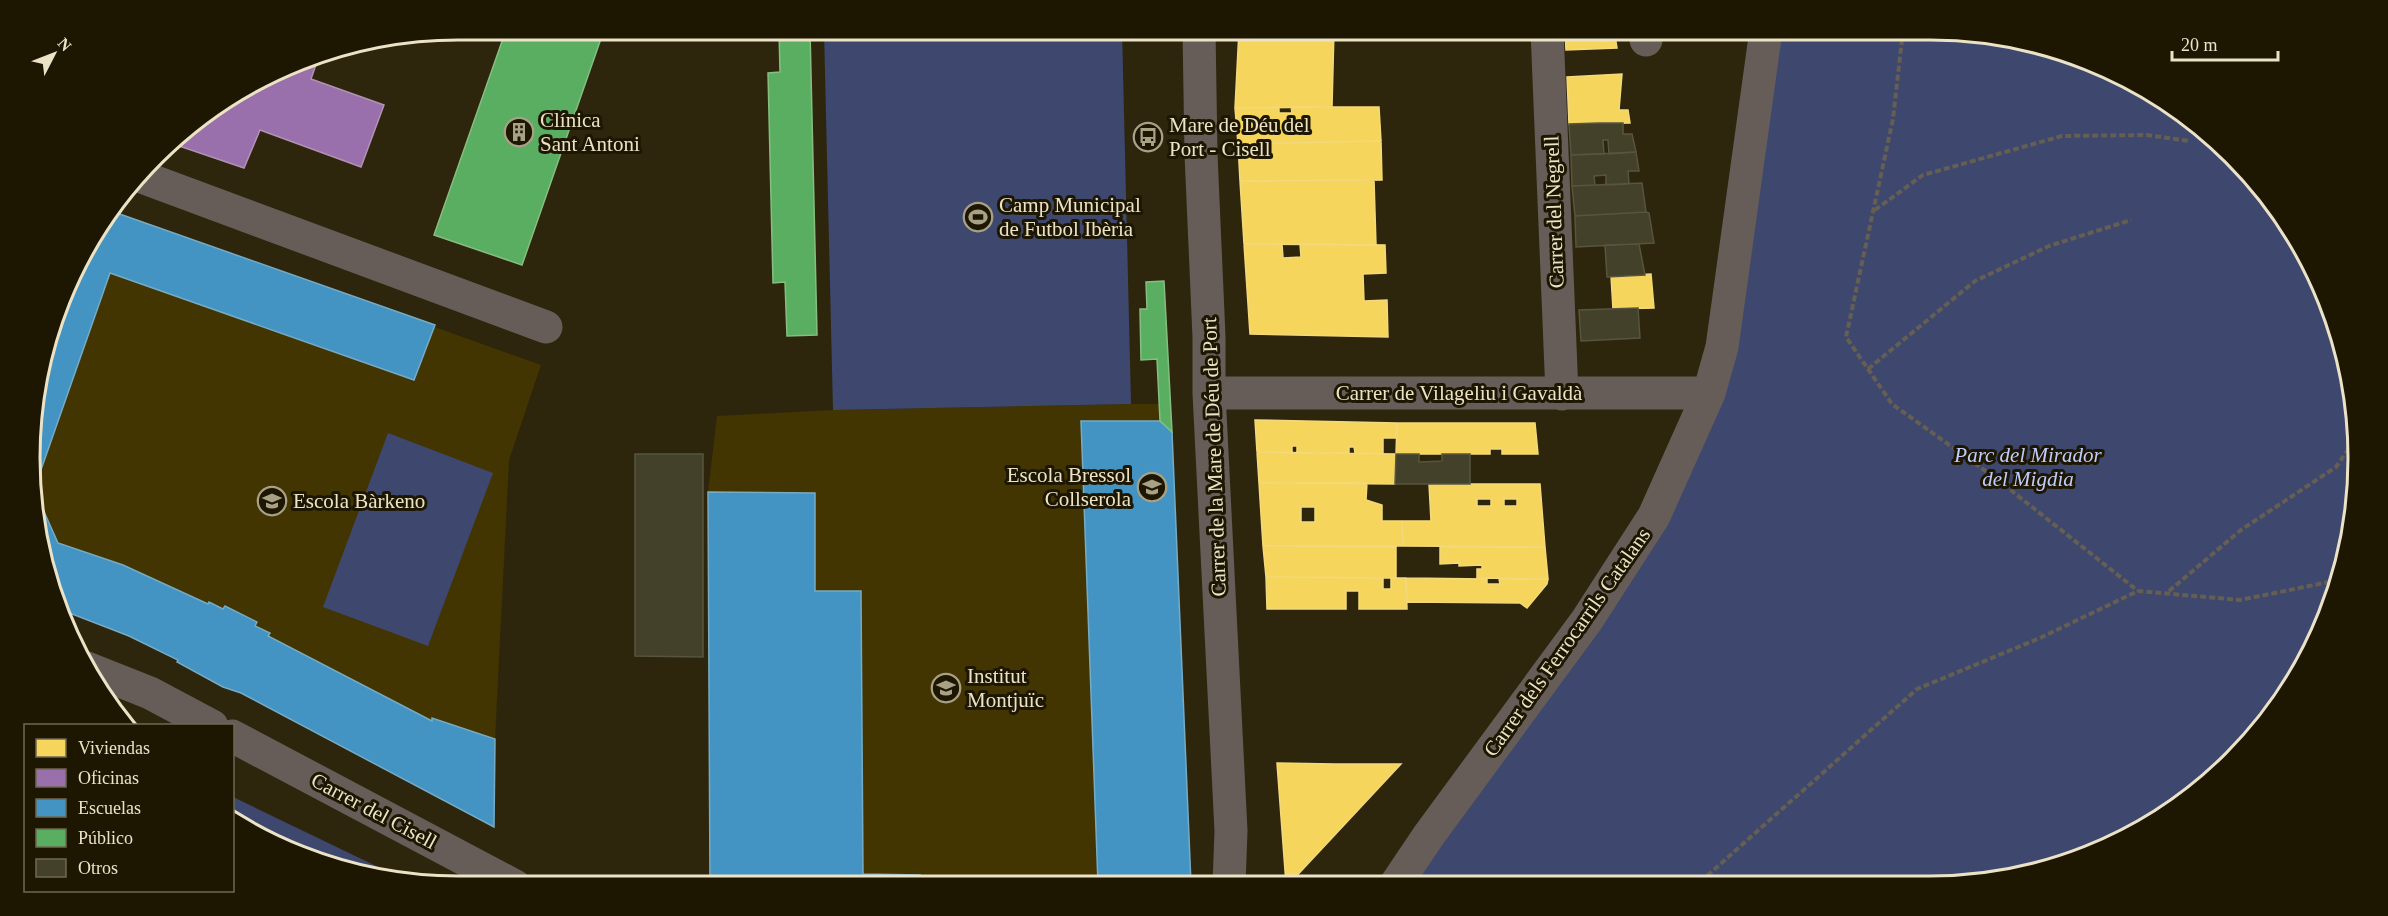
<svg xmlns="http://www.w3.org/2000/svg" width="2388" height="916" viewBox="0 0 2388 916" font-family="Georgia,serif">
  <rect width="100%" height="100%" fill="#2d260d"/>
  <path fill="#423502" d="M 114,212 L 541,365 L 509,460 L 495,739 L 494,827 L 241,693 L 223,687 L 177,662 L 178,660 L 128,636 L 59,609 L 38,542 L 34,402 L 53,321 L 87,244 Z
    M 1131,404 L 1171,404 L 1191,884 L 710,885 L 708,492 L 717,416 L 833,410 Z"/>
  <path fill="#3e486f" d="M 824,30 L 1122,30 L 1131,404 L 833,410 Z
    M 1765,30 L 1930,30 L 2041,45 L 2120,74 L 2191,119 L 2252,176 L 2301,244 L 2335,321 L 2354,402 L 2357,486 L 2343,569 L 2286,695 L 2212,780 L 2119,842 L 1986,882 L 1396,884 L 1587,620 L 1709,393 Z
    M 388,433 L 493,473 L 428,646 L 323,607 Z
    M 232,797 L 233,797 L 401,878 L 347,871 L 268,842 L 233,819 Z"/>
  <path fill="#f6d55c" stroke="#f3d97c" stroke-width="1.5" fill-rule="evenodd" d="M 1239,30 L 1334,30 L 1332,107 L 1235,108 Z
    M 1565,30 L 1614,30 L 1617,48 L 1566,50 Z
    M 1622,74 L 1619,110 L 1628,110 L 1630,123 L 1569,124 L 1567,77 Z
    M 1279,107 L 1279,113 L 1292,113 L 1291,107 L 1379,107 L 1381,141 L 1238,144 L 1235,108 Z
    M 1381,141 L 1382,180 L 1240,181 L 1238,144 Z
    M 1374,180 L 1376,245 L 1244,244 L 1240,181 Z
    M 1244,244 L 1282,244 L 1283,258 L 1301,257 L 1300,244 L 1385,245 L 1386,273 L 1363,274 L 1364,301 L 1387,300 L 1388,337 L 1250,334 Z
    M 1651,274 L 1654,308 L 1613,309 L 1611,276 Z
    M 1255,420 L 1397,423 L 1396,438 L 1383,438 L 1383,454 L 1355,453 L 1354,447 L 1349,447 L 1349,453 L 1297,453 L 1297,446 L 1292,446 L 1292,453 L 1257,452 Z
    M 1397,423 L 1535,423 L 1538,454 L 1502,454 L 1502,449 L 1490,449 L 1490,454 L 1396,454 Z
    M 1257,452 L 1396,454 L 1395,484 L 1259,483 Z
    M 1259,483 L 1367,483 L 1366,500 L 1382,505 L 1382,521 L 1402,521 L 1403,546 L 1263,546 ZM 1301,507 L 1315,507 L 1315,522 L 1301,522 Z
    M 1429,484 L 1540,484 L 1545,547 L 1403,546 L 1402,521 L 1431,521 ZM 1477,499 L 1491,499 L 1491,506 L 1477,506 ZM 1504,499 L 1517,499 L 1517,506 L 1504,506 Z
    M 1263,546 L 1396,547 L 1396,578 L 1266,577 Z
    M 1440,547 L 1545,547 L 1548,579 L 1477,578 L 1477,569 L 1482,569 L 1482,565 L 1459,566 L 1459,563 L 1440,564 Z
    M 1266,577 L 1383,578 L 1383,589 L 1391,589 L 1391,578 L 1406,578 L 1407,609 L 1359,609 L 1359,591 L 1346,591 L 1346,609 L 1267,609 Z
    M 1406,578 L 1487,579 L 1487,584 L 1500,584 L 1499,579 L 1548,579 L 1547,584 L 1527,608 L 1520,603 L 1407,602 Z
    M 1277,763 L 1335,764 L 1401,764 L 1289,884 L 1286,884 Z"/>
  <path fill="#9970ab" stroke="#b292b3" stroke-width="1.5" d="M 320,53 L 311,79 L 384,105 L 361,167 L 260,130 L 244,168 L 170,143 L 176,136 L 244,87 Z"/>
  <path fill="#4393c3" stroke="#76abc4" stroke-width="1.5" d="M 114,212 L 435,325 L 414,380 L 110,273 L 36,484 L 34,402 L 53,321 L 87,244 Z
    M 1081,421 L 1160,421 L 1172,432 L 1191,884 L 1098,884 Z
    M 708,492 L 815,493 L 815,591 L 861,591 L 863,874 L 920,875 L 920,885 L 710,885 Z
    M 37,496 L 58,543 L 123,565 L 208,604 L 209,602 L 223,609 L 225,606 L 257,622 L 255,626 L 270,633 L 268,636 L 432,721 L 432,718 L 495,739 L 494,827 L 241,693 L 223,687 L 177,662 L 178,660 L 129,636 L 59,609 L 38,542 Z"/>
  <path fill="#5aae61" stroke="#86be80" stroke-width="1.5" d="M 506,30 L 604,30 L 522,265 L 434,235 Z
    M 779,30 L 810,30 L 817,335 L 787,336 L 785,282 L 773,283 L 768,73 L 780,72 Z
    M 1164,281 L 1172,432 L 1160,421 L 1157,359 L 1141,360 L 1140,309 L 1147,309 L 1146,282 Z"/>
  <path fill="#43412a" stroke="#57553f" stroke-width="1.5" d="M 1599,123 L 1623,123 L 1623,134 L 1632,134 L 1636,152 L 1609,154 L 1608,140 L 1603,140 L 1604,154 L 1571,155 L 1569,124 Z
    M 1636,152 L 1639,171 L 1628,171 L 1629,184 L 1606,185 L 1606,175 L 1594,176 L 1595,185 L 1572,186 L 1571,155 Z
    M 1642,183 L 1646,212 L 1575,216 L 1572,186 Z
    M 1646,212 L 1649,213 L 1654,243 L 1576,247 L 1575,216 Z
    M 1639,244 L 1645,275 L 1607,277 L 1605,245 Z
    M 1638,308 L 1640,338 L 1581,341 L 1579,310 Z
    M 635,454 L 703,454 L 703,657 L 635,656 Z
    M 1396,454 L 1419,454 L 1419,462 L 1442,461 L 1442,454 L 1470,454 L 1470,484 L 1395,484 Z"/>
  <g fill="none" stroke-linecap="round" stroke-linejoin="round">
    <path stroke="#655e53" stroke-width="4" stroke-dasharray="6 3" stroke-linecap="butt" d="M 1903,30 L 1893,119 L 1846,337 L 1892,404 L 1998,480 L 2138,591
      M 1875,210 L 1923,175 L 2062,136 L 2147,135 L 2189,141
      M 1868,369 L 1975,281 L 2049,246 L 2131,220
      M 2169,591 L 2241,530 L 2336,467 L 2356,438
      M 1702,883 L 1708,875 L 1917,689 L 2040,638 L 2138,591 L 2240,600 L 2339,580"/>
    <path stroke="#675d58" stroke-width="33" d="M 1199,30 L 1201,154 L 1209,337 L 1209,393 L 1231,831 L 1229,884
      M 1547,30 L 1562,394
      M 1646,40 L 1646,30
      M 142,177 L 546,327
      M 1209,393 L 1709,393
      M 87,668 L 150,693 L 212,726
      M 232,736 L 515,886
      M 1396,884 L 1429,835 L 1587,620 L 1654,516 L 1709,393 L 1722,347 L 1766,30"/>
  </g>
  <defs>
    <g id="building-ring" transform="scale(1.5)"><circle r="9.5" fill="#1d1601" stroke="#a9a186" stroke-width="1.5"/><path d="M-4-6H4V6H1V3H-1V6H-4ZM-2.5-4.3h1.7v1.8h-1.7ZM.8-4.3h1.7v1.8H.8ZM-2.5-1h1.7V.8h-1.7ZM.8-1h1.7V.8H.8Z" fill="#a9a186"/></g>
    <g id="bus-ring" transform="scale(1.5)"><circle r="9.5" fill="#1d1601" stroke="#a9a186" stroke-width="1.5"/><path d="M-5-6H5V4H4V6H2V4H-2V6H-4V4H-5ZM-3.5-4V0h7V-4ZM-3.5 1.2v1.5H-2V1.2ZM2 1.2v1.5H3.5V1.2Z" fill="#a9a186"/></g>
    <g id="stadium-ring" transform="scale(1.5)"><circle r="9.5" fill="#1d1601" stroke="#a9a186" stroke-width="1.5"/><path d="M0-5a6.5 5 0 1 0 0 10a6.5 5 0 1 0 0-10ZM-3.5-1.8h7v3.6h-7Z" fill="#a9a186"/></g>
    <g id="school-ring" transform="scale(1.5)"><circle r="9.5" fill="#1d1601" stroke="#a9a186" stroke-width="1.5"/><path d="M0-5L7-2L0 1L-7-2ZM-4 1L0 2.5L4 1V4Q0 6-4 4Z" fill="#a9a186"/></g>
  </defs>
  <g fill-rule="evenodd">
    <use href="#building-ring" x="519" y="132"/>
    <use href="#bus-ring" x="1148" y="137"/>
    <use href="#stadium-ring" x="978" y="217"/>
    <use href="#school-ring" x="1152" y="487"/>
    <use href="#school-ring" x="272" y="501"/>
    <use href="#school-ring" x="946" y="688"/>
  </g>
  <g text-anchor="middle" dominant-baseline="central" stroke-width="6" stroke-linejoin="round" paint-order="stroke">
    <g font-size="21" fill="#ece3c7" stroke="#1d1601" text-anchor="start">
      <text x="540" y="120">Clínica<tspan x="540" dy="24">Sant Antoni</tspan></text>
      <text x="1169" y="125">Mare de Déu del<tspan x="1169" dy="24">Port - Cisell</tspan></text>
      <text x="999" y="205">Camp Municipal<tspan x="999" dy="24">de Futbol Ibèria</tspan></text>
      <text x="1131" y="475" text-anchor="end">Escola Bressol<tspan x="1131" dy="24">Collserola</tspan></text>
      <text x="293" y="501">Escola Bàrkeno</text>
      <text x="967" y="676">Institut<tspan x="967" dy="24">Montjuïc</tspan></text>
    </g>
    <g font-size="21" fill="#ece3c7" stroke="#1d1601">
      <text transform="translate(1554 212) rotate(-92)">Carrer del Negrell</text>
      <text x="1459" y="393">Carrer de Vilageliu i Gavaldà</text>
      <text transform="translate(1214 457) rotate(-92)">Carrer de la Mare de Déu de Port</text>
      <text transform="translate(1567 642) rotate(-55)">Carrer dels Ferrocarrils Catalans</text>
      <text transform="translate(374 811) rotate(28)">Carrer del Cisell</text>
    </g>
    <g font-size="21" font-style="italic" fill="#bfccfc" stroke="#1d1601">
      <text x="2028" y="455">Parc del Mirador<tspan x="2028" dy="24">del Migdia</tspan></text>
    </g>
  </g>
  <path d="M0 0H2388V916H0ZM458 40H1930A418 418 0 0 1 2348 458V458A418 418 0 0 1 1930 876H458A418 418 0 0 1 40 458V458A418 418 0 0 1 458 40Z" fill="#1d1601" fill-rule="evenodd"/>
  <path fill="none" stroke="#ece3c7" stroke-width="3" d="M458 40H1930A418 418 0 0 1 2348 458V458A418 418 0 0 1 1930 876H458A418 418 0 0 1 40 458V458A418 418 0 0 1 458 40Z"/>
  <rect x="24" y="724" width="210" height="168" fill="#1d1601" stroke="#706850" stroke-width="1.5"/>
  <rect x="36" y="739" width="30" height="18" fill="#f6d55c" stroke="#706850" stroke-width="1.5"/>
  <text x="78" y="754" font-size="18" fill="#ece3c7">Viviendas</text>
  <rect x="36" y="769" width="30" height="18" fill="#9970ab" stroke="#706850" stroke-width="1.5"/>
  <text x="78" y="784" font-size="18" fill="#ece3c7">Oficinas</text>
  <rect x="36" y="799" width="30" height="18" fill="#4393c3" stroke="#706850" stroke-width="1.5"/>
  <text x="78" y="814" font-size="18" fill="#ece3c7">Escuelas</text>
  <rect x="36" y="829" width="30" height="18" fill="#5aae61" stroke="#706850" stroke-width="1.5"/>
  <text x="78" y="844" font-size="18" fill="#ece3c7">Público</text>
  <rect x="36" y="859" width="30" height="18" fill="#43412a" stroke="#706850" stroke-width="1.5"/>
  <text x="78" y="874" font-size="18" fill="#ece3c7">Otros</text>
  <g transform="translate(54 54) rotate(48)" stroke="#1d1601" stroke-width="4.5" paint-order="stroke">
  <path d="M0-4.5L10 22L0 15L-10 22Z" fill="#ece3c7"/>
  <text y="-9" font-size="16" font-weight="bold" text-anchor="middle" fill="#ece3c7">N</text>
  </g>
  <path d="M2172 51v9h106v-9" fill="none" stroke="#ece3c7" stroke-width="3"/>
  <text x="2181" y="51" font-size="18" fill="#ece3c7" stroke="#1d1601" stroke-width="4.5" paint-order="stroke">20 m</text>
</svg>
